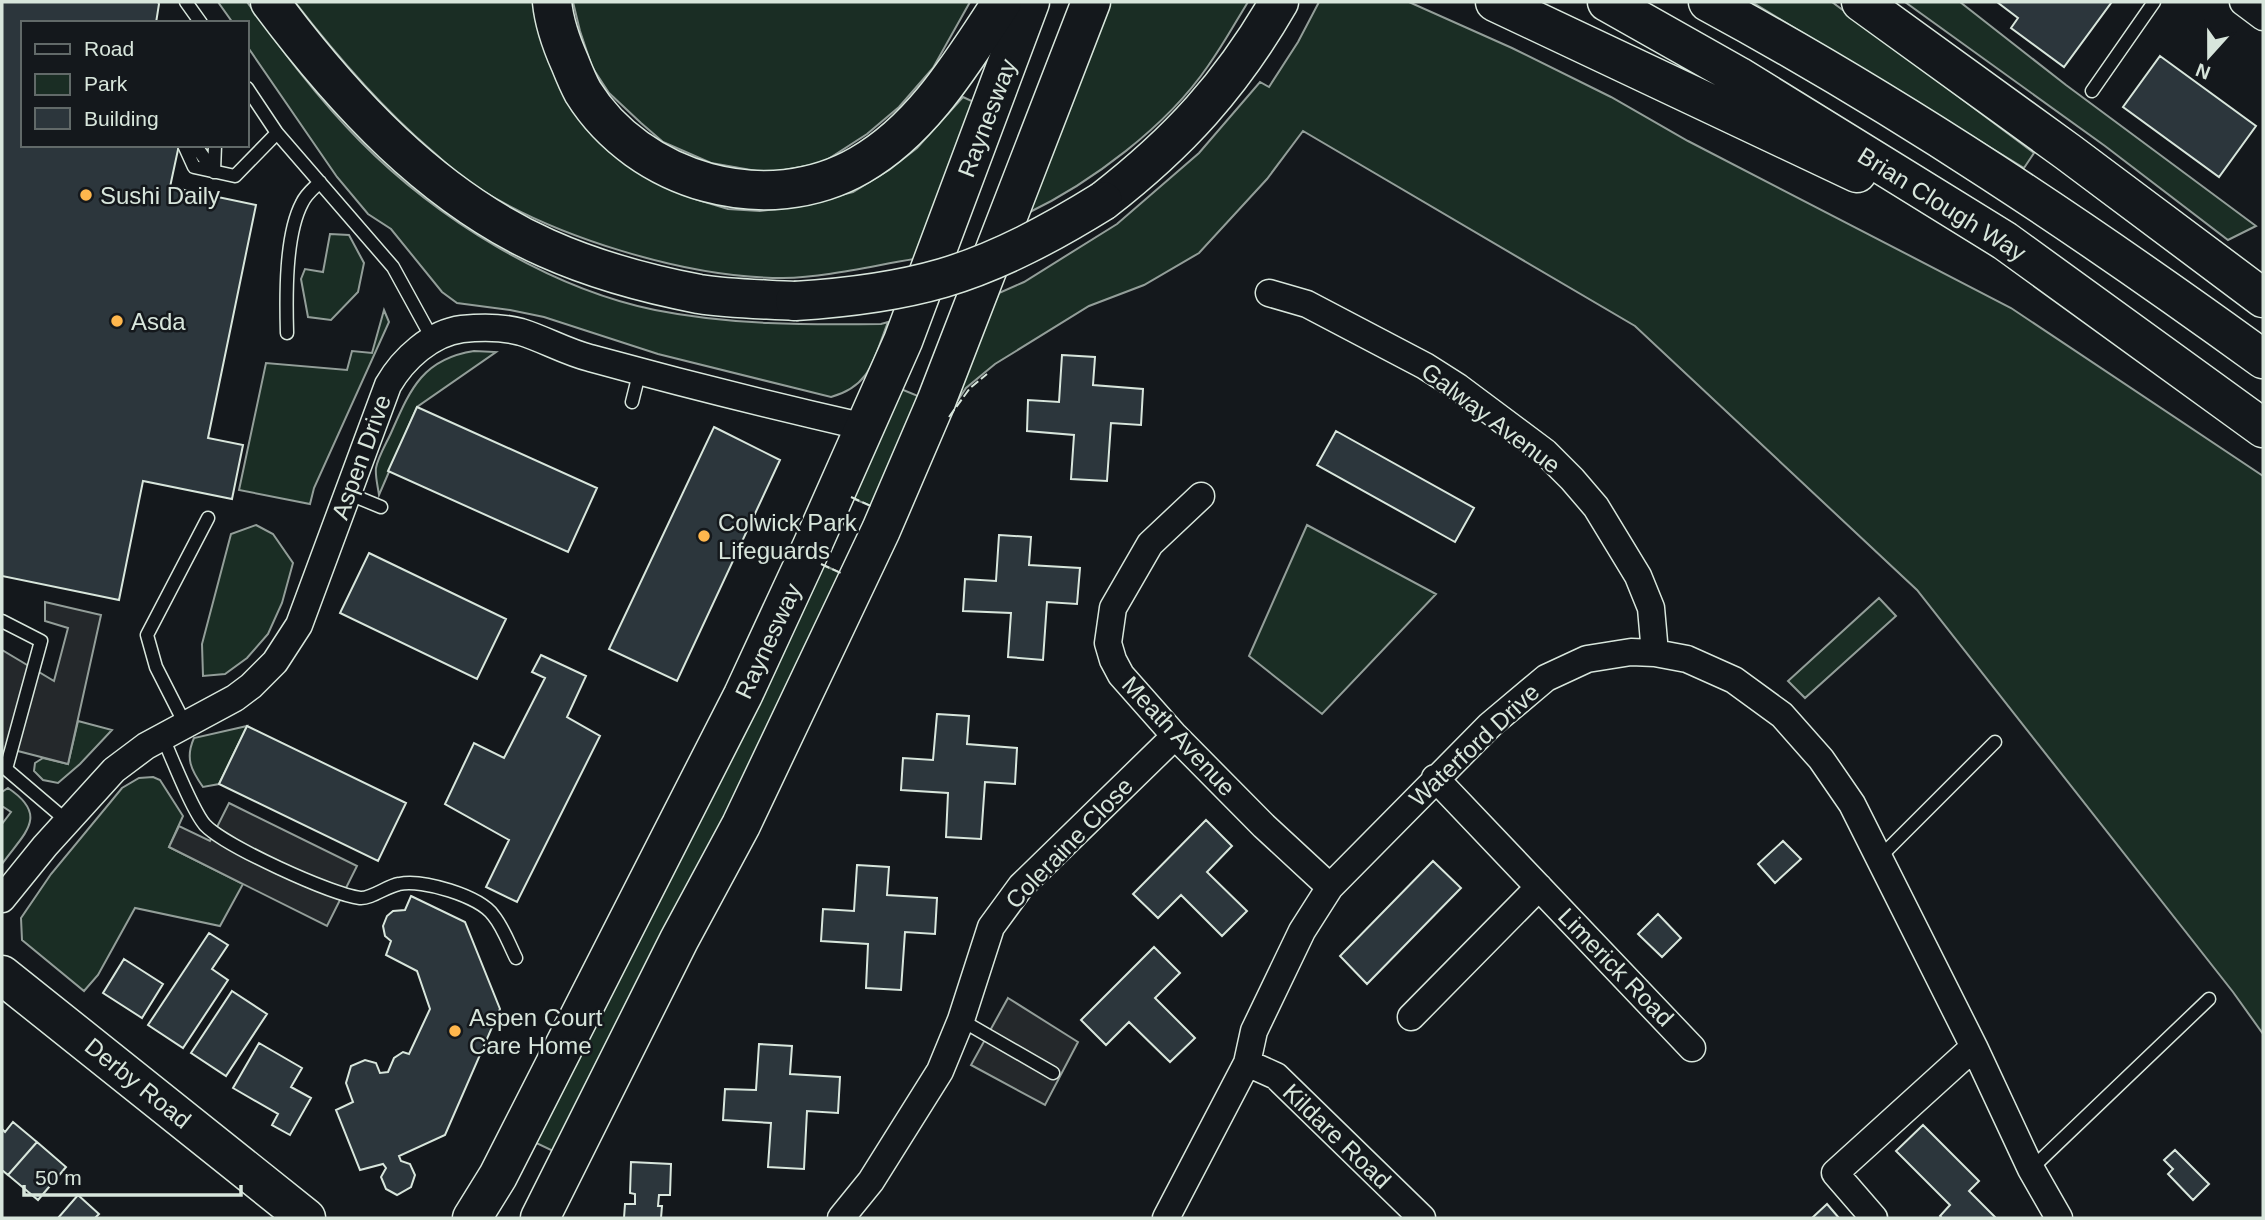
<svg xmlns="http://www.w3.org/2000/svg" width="2265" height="1220" viewBox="0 0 2265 1220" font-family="Helvetica,sans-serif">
  <rect width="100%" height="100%" fill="#14181c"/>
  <path fill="#1a2d24" stroke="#939e99" stroke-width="2" d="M 218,2 L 247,2 C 282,50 318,99 360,141 C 436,218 548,288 655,310 C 730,325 806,325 881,324 L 888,322 C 874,357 872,386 831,397 L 658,354 L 544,317 L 510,310 L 457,303 L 442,292 L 391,229 L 368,214 L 337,177 L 247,46 L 247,23 L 233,23 Z
    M 295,2 L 536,2 L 660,184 L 695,199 L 728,209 L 760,211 L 793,207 L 853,192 L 889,170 L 917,148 L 963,97 L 976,103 L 914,259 C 871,266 827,277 783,278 C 687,278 552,237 472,184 C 457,174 444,161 431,150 C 380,106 336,55 295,2 Z
    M 573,2 L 970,2 L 933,68 L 899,107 L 867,134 L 822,163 L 768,173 L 711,163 L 663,142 L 641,123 L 609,93 L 592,67 L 580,31 Z
    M 1110,2 L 1248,2 C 1235,23 1223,45 1208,66 C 1167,126 1091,183 1026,214 Z
    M 1319,2 L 1409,2 L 1512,48 L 1611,97 L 1688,141 L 2011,308 L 2263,476 L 2263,1034 L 2233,992 L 1917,590 L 1635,326 L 1303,131 L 1267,179 L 1199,253 L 1144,285 L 1089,306 L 995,364 L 966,388 L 936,433 L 999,293 L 1024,282 L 1117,224 L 1199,153 L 1260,82 L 1269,87 L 1298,42 Z
    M 1752,2 L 1832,2 L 2034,153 L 2024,168 Z
    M 1905,2 L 1960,2 L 2066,85 L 2256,226 L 2228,240 L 2105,146 Z
    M 330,234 L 349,235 L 364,263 L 358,292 L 331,320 L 308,317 L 301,279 L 305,269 L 323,272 Z
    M 384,310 L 389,322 L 314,488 L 310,504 L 239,490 L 266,363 L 347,370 L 352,351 L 372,353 Z
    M 474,351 L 496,352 L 417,407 L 379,495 C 378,487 375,476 376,468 C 378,457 386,444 391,433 C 410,390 422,359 474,351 Z
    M 896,387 L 918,396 L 873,507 L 847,496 Z
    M 256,525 L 273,534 L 293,563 L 282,603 L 268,634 L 247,658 L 225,674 L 203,676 L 202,644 L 231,534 Z
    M 1307,525 L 1436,594 L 1322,714 L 1249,656 Z
    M 821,564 L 843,574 L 788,694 L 553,1151 L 530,1140 Z
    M 1879,598 L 1896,616 L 1805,698 L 1788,681 Z
    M 78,721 L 112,730 L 80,764 L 58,783 L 43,780 L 34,771 L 35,763 L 43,758 L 68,764 Z
    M 247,726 L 219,784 L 203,787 C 191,770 185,758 194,738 Z
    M 153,777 L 160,780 L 183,816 L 169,847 L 243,884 L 220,926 L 135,908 L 98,975 L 84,991 L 22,940 L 21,918 L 51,874 L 122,788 L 139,778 Z
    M 8,788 C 50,816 24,833 2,864 L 2,824 L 11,812 L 2,806 L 2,792 Z"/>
  <path fill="#24282b" stroke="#939e99" stroke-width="2" d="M 45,602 L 101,615 L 68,764 L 6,748 L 2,754 L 2,650 L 54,681 L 68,628 L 45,621 Z
    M 229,803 L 357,866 L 327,926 L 169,847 L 179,826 L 210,841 Z
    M 1008,998 L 1078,1042 L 1045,1105 L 971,1065 Z"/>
  <path fill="#2c363c" stroke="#d8e6dc" stroke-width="2" d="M 2,2 L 158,2 L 159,4 L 156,23 L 23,23 L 23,145 L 179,145 L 170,187 L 256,205 L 208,438 L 243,445 L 232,499 L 143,481 L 119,600 L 2,576 Z
    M 1997,2 L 2110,2 L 2111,3 L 2064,67 L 2011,28 L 2018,18 Z
    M 2160,56 L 2256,126 L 2219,177 L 2123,107 Z
    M 1062,355 L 1095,357 L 1093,385 L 1143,389 L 1141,425 L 1111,423 L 1107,481 L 1071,479 L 1074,435 L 1027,431 L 1028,400 L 1059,402 Z
    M 417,407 L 597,488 L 568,552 L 388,471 Z
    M 714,427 L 780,460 L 677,681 L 609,649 Z
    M 1336,431 L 1474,508 L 1455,542 L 1317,465 Z
    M 999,535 L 1031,537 L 1029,565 L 1080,568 L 1077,604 L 1047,602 L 1043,660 L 1008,657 L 1011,613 L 963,611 L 965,579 L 996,581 Z
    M 369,553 L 506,619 L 477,679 L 340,613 Z
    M 541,655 L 586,676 L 567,717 L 600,736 L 517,902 L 486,887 L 509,840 L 445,804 L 474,743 L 504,758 L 545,678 L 532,672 Z
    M 937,714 L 969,716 L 967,744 L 1017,748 L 1015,784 L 985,782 L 981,839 L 946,837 L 948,793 L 901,790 L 903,758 L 933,760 Z
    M 247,726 L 406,803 L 378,861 L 219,784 Z
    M 1206,820 L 1232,846 L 1207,872 L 1247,911 L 1222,936 L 1181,895 L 1158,918 L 1133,894 Z
    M 1783,841 L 1801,859 L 1775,883 L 1758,864 Z
    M 1433,861 L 1461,888 L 1367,984 L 1340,956 Z
    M 857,865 L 889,867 L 887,895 L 937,898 L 935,934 L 905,932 L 901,990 L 866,988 L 868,944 L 821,941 L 823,909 L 854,911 Z
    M 411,896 L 465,922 L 500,1009 L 445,1135 L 399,1156 L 401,1161 L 410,1164 L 415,1175 L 411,1187 L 397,1195 L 386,1189 L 381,1177 L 386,1168 L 383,1164 L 360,1170 L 336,1110 L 353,1102 L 346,1083 L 351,1066 L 365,1060 L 376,1063 L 380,1073 L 388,1072 L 394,1058 L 403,1052 L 409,1054 L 430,1009 L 417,971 L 386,955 L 391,941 L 385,936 L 383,926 L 387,916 L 393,911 L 405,910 Z
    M 1658,914 L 1681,938 L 1662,957 L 1638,934 Z
    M 209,933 L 228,945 L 212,969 L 228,980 L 183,1048 L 148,1025 Z
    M 1154,947 L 1180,973 L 1155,998 L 1195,1038 L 1170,1062 L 1129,1022 L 1106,1045 L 1081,1020 Z
    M 124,959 L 163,984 L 142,1018 L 103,993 Z
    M 232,991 L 267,1014 L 226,1076 L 191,1053 Z
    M 259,1043 L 302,1068 L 291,1087 L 311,1098 L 290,1135 L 272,1125 L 278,1114 L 233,1088 Z
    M 759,1044 L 792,1046 L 790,1074 L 840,1077 L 838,1113 L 807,1111 L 804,1169 L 768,1167 L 771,1123 L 723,1120 L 725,1089 L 756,1090 Z
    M 13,1122 L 37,1142 L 8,1175 L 2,1170 L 2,1129 L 5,1132 Z
    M 1923,1125 L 1979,1181 L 1969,1191 L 1996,1218 L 1942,1218 L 1940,1216 L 1950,1205 L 1896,1151 Z
    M 37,1142 L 66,1167 L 38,1200 L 8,1175 Z
    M 2175,1150 L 2209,1184 L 2193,1200 L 2168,1174 L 2173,1169 L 2164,1160 Z
    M 631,1162 L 671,1164 L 670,1195 L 659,1195 L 658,1206 L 662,1206 L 661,1218 L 624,1218 L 625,1204 L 635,1204 L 635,1194 L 630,1193 Z
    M 78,1195 L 99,1214 L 95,1218 L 58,1218 Z
    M 1827,1204 L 1839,1218 L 1812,1218 Z"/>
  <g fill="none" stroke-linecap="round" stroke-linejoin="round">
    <g stroke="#d8e6dc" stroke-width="15">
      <path id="lane" d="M 186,2 L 201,23
        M 247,88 L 277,133 L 393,267 L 433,340
        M 2092,91 L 2154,2
        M 184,145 L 194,167 L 235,176 L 277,133
        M 199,145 L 198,149 L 214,172
        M 214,171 L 215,145
        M 287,333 C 286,297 285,235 302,203 C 306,194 313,189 320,182
        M 632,402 L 640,370
        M 347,493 L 381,507
        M 2,621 L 41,641 L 6,769 L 67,821
        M 186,726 L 156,667 L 147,635 L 208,518
        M 163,738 C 172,758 192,810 205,825 C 225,846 330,894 360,898 C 371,899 387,886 399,884 C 423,879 479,896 493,915 C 503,927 509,944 516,958
        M 1879,858 L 1995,742
        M 961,1020 L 1053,1073
        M 2031,1169 L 2209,999"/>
    </g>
    <g stroke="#d8e6dc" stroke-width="29">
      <path id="street" d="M 2243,2 L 2263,17
        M 1269,293 L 1307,304 L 1425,366 L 1458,387 L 1545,452 L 1572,479 L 1596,507 L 1638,576 L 1651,608 L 1655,653
        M 1201,496 L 1150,544 L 1113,608 L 1108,643 L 1113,660 L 1121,675 L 1175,736 L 1264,826 L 1330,887
        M 1435,778 L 1692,1048
        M 2,899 L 45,846 L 114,770 L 146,746 L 235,698 L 251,686 L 275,662 L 299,625 L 388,385 C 403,359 431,333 462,329 C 481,327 503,327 521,332 C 544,339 566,352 590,358 C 681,383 773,406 865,427
        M 1411,1017 L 1539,887
        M 1247,1063 L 1276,1076 L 1422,1218
        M 841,1218 L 871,1181 L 940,1071 L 961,1020 L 991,927 L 1021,886 L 1175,736
        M 1166,1218 L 1247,1063 L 1254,1031 L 1302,931 L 1330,887 L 1490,725 L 1546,678 L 1587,659 L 1631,652 L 1655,653 L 1687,659 L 1734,680 L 1782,715 L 1821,759 L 1852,804 L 1974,1047 L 2031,1169 L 2059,1218
        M 1874,1218 L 1835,1173 L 1974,1047"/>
    </g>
    <g stroke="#d8e6dc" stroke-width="41">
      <path id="primary" d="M 2,975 L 306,1218
        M 472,1218 L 498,1176 L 743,695 L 812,546 L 903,341 L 1030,2
        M 540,1218 L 679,940 L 741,825 L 881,530 L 936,402 L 1091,2"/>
    </g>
    <g stroke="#d8e6dc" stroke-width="41">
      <path id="highway" d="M 270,2 C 343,100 432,197 546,248 C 595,270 647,284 699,294 C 730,299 763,299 795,301
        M 552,2 C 554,22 562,45 570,63 C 574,73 578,83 583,92 C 639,182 767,219 860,165 C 923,129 963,61 1002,2
        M 1495,2 L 1857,173
        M 1607,2 L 1738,76 L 2005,241 L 2263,428
        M 1708,2 C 1902,107 2085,230 2263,359
        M 1861,2 L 2068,152 L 2263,298
        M 1103,201 C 1179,142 1231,85 1279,2"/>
    </g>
    <use href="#lane" stroke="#14181c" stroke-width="12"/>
    <use href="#street" stroke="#14181c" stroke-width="26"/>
    <use href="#primary" stroke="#14181c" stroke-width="38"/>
    <use href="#highway" stroke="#14181c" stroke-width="38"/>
    <g stroke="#d8e6dc" stroke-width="41" stroke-linecap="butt">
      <path id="highway-bridge" d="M 795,301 C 844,298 895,292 943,278 C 1000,261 1053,232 1103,201"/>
    </g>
    <use href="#highway-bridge" stroke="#14181c" stroke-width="38"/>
    <path stroke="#d8e6dc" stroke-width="2" stroke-dasharray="9 3.5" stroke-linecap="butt" d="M 949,417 L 970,388 L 987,374
      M 851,497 L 873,507
      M 821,564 L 843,574"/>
  </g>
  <g fill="#ffb74d" stroke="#14181c" stroke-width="2.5">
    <circle cx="86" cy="195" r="7"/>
    <circle cx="117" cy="321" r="7"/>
    <circle cx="704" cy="536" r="7"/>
    <circle cx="455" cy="1031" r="7"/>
  </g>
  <g text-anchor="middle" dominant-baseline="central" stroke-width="5" stroke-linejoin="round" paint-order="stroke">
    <g font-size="24" fill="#d8e6dc" stroke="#14181c">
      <text transform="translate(987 118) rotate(-69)">Raynesway</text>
      <text transform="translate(1942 204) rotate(32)">Brian Clough Way</text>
      <text transform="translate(1491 418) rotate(37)">Galway Avenue</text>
      <text transform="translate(361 457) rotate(-70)">Aspen Drive</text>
      <text transform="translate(768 641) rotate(-65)">Raynesway</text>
      <text transform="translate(1179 736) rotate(47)">Meath Avenue</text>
      <text transform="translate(1474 745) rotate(-43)">Waterford Drive</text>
      <text transform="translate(1069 843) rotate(-46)">Coleraine Close</text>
      <text transform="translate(1616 967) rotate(46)">Limerick Road</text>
      <text transform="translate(138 1083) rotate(39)">Derby Road</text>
      <text transform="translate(1337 1136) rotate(44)">Kildare Road</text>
    </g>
    <g font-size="24" fill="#d8e6dc" stroke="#14181c" text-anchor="start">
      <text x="100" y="195">Sushi Daily</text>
      <text x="131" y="321">Asda</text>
      <text x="718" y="522">Colwick Park<tspan x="718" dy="28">Lifeguards</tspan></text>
      <text x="469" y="1017">Aspen Court<tspan x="469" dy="28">Care Home</tspan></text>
    </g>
  </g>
  <rect width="2265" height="1220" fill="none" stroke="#d8e6dc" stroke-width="7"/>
  <rect x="21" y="21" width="228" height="126" fill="#14181c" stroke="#626a69" stroke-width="2"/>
  <rect x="35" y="44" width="35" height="10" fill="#14181c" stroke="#626a69" stroke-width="2"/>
  <text x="84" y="56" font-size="21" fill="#d8e6dc">Road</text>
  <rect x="35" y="74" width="35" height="21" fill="#1a2d24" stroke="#626a69" stroke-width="2"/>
  <text x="84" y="91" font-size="21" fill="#d8e6dc">Park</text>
  <rect x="35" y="108" width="35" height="21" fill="#2c363c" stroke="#626a69" stroke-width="2"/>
  <text x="84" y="126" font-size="21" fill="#d8e6dc">Building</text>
  <g transform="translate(2209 56) rotate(201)" stroke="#14181c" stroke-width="5" paint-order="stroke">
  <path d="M0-5L12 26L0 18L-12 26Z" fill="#d8e6dc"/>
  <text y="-10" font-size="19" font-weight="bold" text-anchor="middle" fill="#d8e6dc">N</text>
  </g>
  <path d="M24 1185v10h217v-10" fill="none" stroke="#d8e6dc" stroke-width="3.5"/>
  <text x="35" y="1185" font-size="21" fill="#d8e6dc" stroke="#14181c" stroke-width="5" paint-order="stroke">50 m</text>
</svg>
